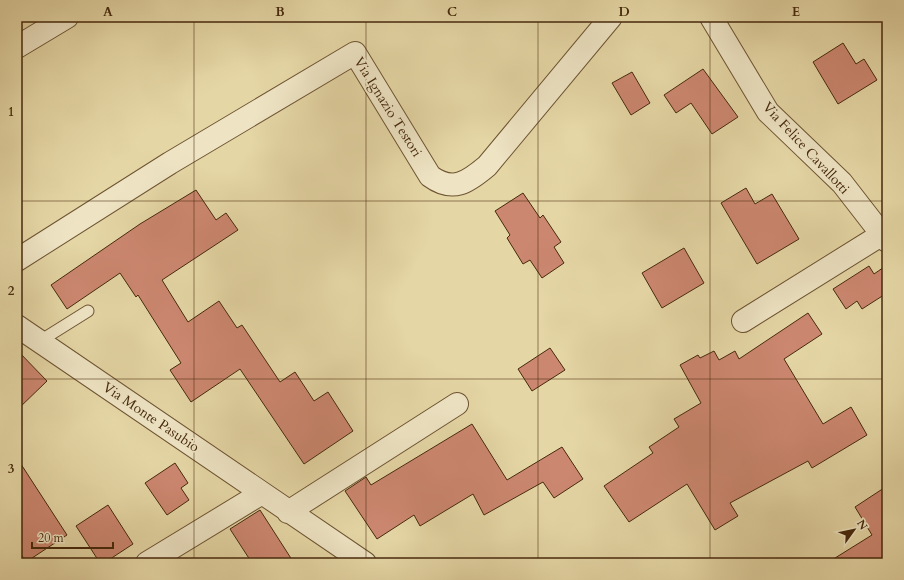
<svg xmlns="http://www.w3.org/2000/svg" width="904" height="580" viewBox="0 0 904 580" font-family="Cardo,serif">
  <rect width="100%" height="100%" fill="#e5d6a5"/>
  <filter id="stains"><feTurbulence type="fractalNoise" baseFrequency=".005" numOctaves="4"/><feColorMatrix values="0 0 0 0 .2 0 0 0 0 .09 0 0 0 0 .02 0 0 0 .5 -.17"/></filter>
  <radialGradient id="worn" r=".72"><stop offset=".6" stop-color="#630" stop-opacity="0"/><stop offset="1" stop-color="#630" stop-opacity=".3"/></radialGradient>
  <path fill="#cc8770" stroke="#46290c" d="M 843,43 L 856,64 L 864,59 L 877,80 L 838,104 L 813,62 Z
    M 703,69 L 738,117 L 712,134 L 691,103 L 676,113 L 664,95 Z
    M 632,72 L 650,103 L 631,115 L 612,83 Z
    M 746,188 L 755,204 L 772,194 L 799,239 L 757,264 L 721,203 Z
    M 196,190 L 216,220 L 226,213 L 238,230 L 162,280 L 188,322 L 219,301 L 237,328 L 242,325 L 280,382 L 295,372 L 314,401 L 328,392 L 353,431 L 304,464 L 240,369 L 191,402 L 170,370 L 181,363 L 138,295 L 136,297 L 120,273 L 67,309 L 51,285 L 140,224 Z
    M 523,193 L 540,218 L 543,215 L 561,242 L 554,247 L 564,263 L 542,278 L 530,260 L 523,264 L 507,238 L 510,235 L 495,211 Z
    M 684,248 L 704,283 L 662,308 L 642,273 Z
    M 887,265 L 887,293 L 862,309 L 857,301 L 846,309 L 833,289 L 869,266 L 874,274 Z
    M 808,313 L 822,334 L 784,359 L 823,424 L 851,407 L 867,435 L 812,468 L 808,461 L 730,503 L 738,516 L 715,530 L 687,484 L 629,522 L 604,486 L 653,453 L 649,447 L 679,427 L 674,419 L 701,403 L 680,365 L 698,355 L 700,358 L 714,351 L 719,360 L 735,351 L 739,359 Z
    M 550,348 L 565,370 L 532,391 L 518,369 Z
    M 17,350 L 47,381 L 17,410 Z
    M 472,424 L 507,480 L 562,447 L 583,479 L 554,498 L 543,482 L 484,515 L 473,494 L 420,526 L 414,515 L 377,539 L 345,491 L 366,477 L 371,485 Z
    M 17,458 L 67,535 L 26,562 L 17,548 Z
    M 175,463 L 188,483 L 181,488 L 189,500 L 167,515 L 145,483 Z
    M 887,486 L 887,563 L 827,563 L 872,535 L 855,507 Z
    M 108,505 L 133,544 L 104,563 L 100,563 L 76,526 Z
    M 260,510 L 294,563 L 252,563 L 230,529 Z"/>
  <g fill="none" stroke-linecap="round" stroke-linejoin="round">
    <g stroke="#6e5432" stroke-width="13">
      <path id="service" d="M 40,341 L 88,311"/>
    </g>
    <g stroke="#6e5432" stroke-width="24">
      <path id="minor" d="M 711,17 L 768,112 L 842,183 L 887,241
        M 17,47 L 67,17
        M 17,260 L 170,163 L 355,53 L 430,176 C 453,193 468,182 487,166 L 611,17
        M 743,321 L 881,235
        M 17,326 L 365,563
        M 288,512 L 457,404
        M 147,563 L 262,493"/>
    </g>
    <use href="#service" stroke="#eee4c4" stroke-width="11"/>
    <use href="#minor" stroke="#eee4c4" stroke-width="22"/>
  </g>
  <path fill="none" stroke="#46290c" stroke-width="1" stroke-opacity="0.55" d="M 194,17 L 194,563M 366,17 L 366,563M 538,17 L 538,563M 710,17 L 710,563M 17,201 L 887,201M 17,379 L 887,379"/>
  <g text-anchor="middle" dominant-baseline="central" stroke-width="3.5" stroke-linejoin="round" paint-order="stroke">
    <g font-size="14" fill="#46290c" stroke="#eee4c4">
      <text transform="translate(388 107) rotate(58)">Via Ignazio Testori</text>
      <text transform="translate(806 148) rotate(47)">Via Felice Cavallotti</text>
      <text transform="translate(151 417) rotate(34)">Via Monte Pasubio</text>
    </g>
  </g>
  <rect width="904" height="580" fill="none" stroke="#e5d6a5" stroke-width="44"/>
  <g transform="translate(854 530) rotate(57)" stroke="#eee4c4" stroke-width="3" paint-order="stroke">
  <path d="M0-3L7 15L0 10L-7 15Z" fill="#46290c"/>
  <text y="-6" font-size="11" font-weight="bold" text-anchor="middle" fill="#46290c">N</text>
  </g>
  <path d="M32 542v6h81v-6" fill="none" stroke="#46290c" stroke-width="2"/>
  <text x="38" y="542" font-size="12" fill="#46290c" stroke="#eee4c4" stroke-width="3" paint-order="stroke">20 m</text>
  <rect x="22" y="22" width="860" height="536" fill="none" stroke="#46290c" stroke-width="1.5"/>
  <g font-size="13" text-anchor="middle" font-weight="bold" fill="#46290c">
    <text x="108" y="16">A</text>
    <text x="280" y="16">B</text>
    <text x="452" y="16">C</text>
    <text x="624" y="16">D</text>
    <text x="796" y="16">E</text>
    <text x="11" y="116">1</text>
    <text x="11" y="295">2</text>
    <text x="11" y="473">3</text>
  </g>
  <rect width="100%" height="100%" filter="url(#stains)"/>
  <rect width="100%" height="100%" fill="url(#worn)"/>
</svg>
